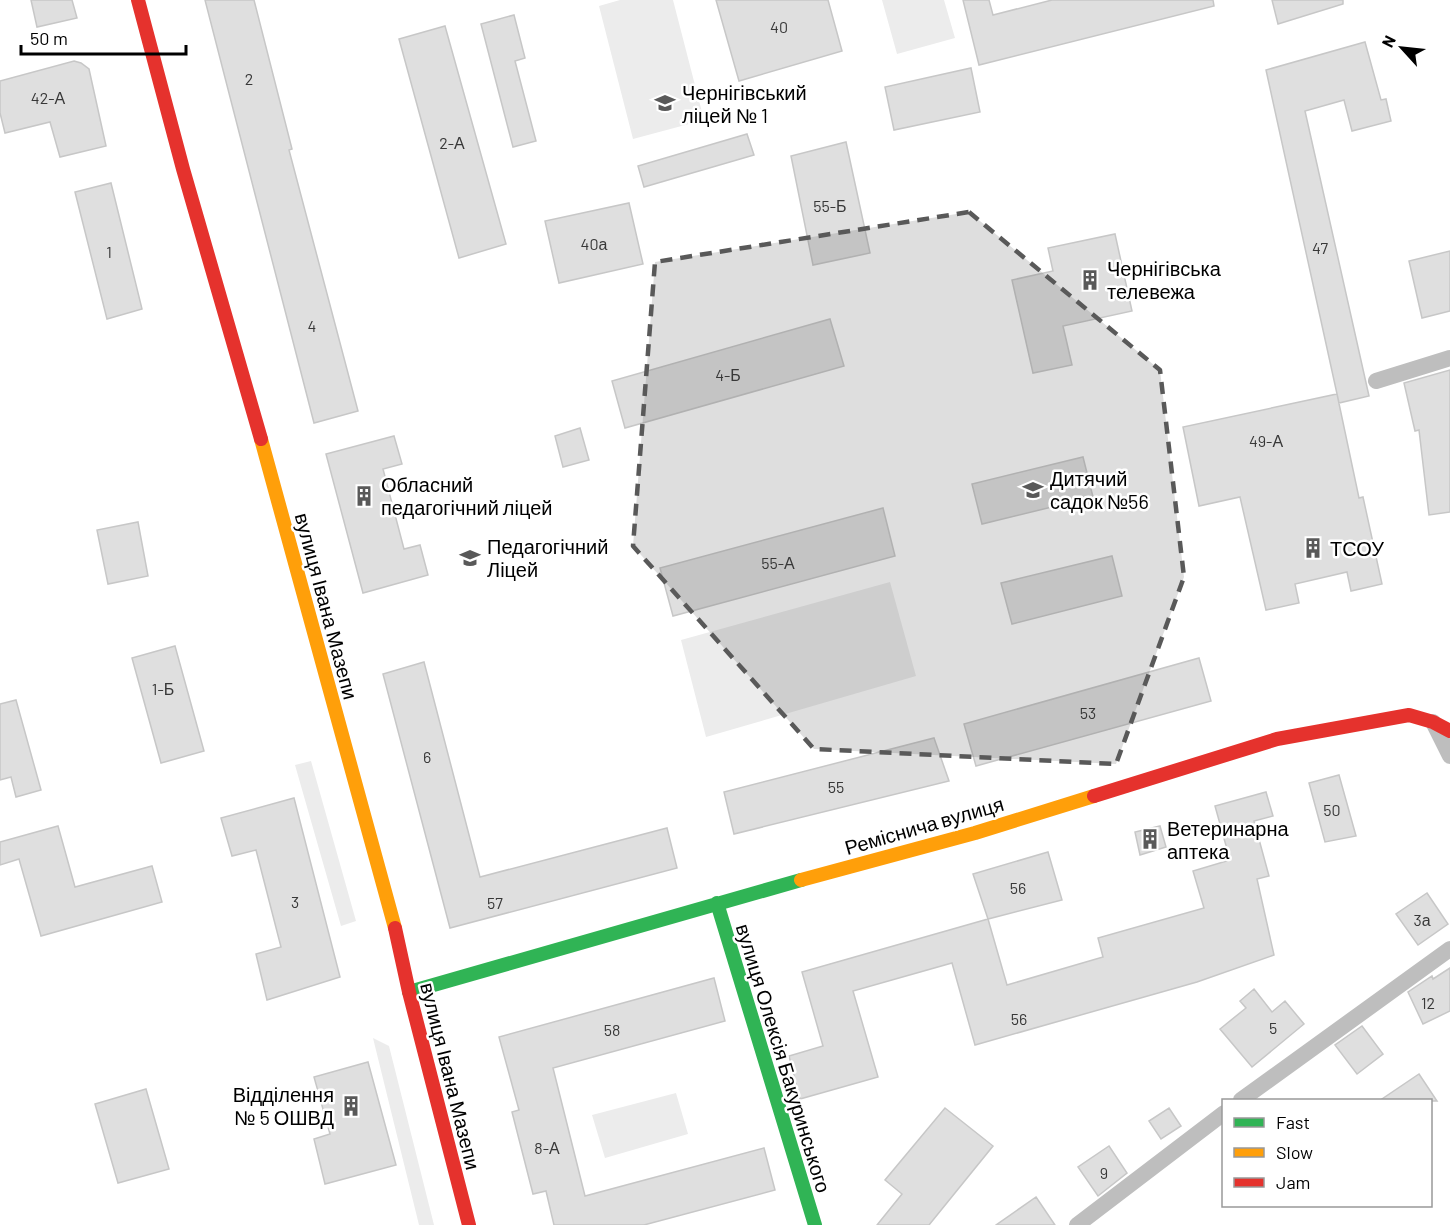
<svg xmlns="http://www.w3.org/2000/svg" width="1450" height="1225" viewBox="0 0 1450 1225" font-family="Barlow,sans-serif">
  <rect width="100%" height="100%" fill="#fff"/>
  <path fill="#ececec" d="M 620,0 L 673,0 L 704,120 L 633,139 L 599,6 Z
    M 882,0 L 944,0 L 955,38 L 897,54 Z
    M 890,582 L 916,676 L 706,737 L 681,640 Z
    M 311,761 L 356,921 L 341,926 L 295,765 Z
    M 373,1038 L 389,1046 L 434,1225 L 419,1225 Z
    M 676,1093 L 688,1134 L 605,1158 L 592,1115 Z"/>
  <path fill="#dfdfdf" stroke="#c7c7c7" stroke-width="1.5" d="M 31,0 L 72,0 L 77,18 L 37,27 Z
    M 205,0 L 254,0 L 292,149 L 289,150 L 358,411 L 314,423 Z
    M 716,0 L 828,0 L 842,51 L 739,81 Z
    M 963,0 L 989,0 L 993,15 L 1052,0 L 1213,0 L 1214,6 L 979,65 Z
    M 1272,0 L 1343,0 L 1343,4 L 1278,24 Z
    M 514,15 L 525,58 L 515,61 L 536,141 L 513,147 L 481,24 Z
    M 445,26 L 506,244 L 459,258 L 399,39 Z
    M 1365,42 L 1381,100 L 1386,99 L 1391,121 L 1352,131 L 1344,100 L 1305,111 L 1369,396 L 1339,403 L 1266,70 Z
    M 74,61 L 81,63 L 89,69 L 106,146 L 60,157 L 50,122 L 5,133 L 0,113 L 0,81 Z
    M 971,68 L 980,112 L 894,130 L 885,87 Z
    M 747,134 L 754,155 L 644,187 L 638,166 Z
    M 846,142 L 870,253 L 813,265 L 791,156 Z
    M 111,183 L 142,309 L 107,319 L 75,192 Z
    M 629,203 L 643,264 L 559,283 L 545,221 Z
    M 1115,234 L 1132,311 L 1063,326 L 1072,365 L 1033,373 L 1012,280 L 1053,271 L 1048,248 Z
    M 1450,251 L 1450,311 L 1422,318 L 1409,261 Z
    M 830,319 L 844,366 L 625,428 L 612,381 Z
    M 1450,370 L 1450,512 L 1429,515 L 1419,430 L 1415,431 L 1404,383 Z
    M 1337,394 L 1359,498 L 1363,497 L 1382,584 L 1351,591 L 1347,572 L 1295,584 L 1299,603 L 1266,610 L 1240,497 L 1199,506 L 1183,427 Z
    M 580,428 L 589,460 L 563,467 L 555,436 Z
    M 394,436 L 402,464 L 383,469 L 404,549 L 420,545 L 428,575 L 363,593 L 326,454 Z
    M 1083,457 L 1093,497 L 982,524 L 972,484 Z
    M 883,508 L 895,556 L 673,616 L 660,568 Z
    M 138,522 L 148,576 L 108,584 L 97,530 Z
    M 1112,556 L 1122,596 L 1012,624 L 1001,583 Z
    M 175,646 L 204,751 L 161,763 L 132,658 Z
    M 1199,658 L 1211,701 L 976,766 L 964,724 Z
    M 424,662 L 480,877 L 667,828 L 677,868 L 450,928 L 383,674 Z
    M 16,700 L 41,790 L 16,797 L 11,777 L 0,780 L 0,704 Z
    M 934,738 L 949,781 L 734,834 L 724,792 Z
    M 1339,775 L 1356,836 L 1325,842 L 1309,783 Z
    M 1266,792 L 1273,816 L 1254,821 L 1269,876 L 1257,879 L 1274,955 L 1197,982 L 975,1045 L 952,963 L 853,991 L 878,1077 L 800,1099 L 789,1056 L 823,1046 L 802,972 L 988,919 L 1007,985 L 1103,957 L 1098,938 L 1204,908 L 1193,871 L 1230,860 L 1215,806 Z
    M 294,798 L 340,977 L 267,1000 L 256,954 L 281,947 L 256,850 L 232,856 L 221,818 Z
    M 58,826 L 75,887 L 152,866 L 162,902 L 41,936 L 19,859 L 0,865 L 0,842 Z
    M 1160,826 L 1166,847 L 1140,855 L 1135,832 Z
    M 1048,852 L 1062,900 L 988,919 L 973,874 Z
    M 1427,893 L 1448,924 L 1418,945 L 1396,914 Z
    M 1450,968 L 1450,1011 L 1423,1024 L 1408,992 L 1432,976 L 1433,979 Z
    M 714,978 L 725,1021 L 553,1068 L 585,1196 L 764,1148 L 775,1190 L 644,1225 L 554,1225 L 546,1191 L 533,1194 L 512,1112 L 519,1110 L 499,1037 Z
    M 1254,989 L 1272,1012 L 1285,1001 L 1304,1024 L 1252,1067 L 1220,1029 L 1246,1008 L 1240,1001 Z
    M 1362,1026 L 1383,1054 L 1357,1074 L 1335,1045 Z
    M 368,1062 L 396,1165 L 325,1184 L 314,1139 L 330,1134 L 314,1077 Z
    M 1419,1074 L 1437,1101 L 1379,1101 Z
    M 146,1089 L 169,1169 L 118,1183 L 95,1104 Z
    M 945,1108 L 993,1146 L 929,1225 L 877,1225 L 902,1194 L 885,1180 Z
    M 1169,1108 L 1181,1126 L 1161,1139 L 1149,1121 Z
    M 1109,1146 L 1127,1173 L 1098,1196 L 1078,1167 Z
    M 1036,1197 L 1055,1225 L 996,1225 Z"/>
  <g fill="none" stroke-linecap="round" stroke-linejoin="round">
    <path stroke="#bebebe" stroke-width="16" d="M 1376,381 L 1450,358
      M 1433,722 L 1450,756
      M 1241,1100 L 1450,949
      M 1077,1225 L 1224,1113"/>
    <path stroke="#30b455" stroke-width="14" d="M 717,903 L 815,1225
      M 409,992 L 801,880"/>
    <path stroke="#ff9f0a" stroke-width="14" d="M 261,439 L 395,928
      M 801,880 L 975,833 L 1094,796"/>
    <path stroke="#e5322d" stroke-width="14" d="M 138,0 L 183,169 L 261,439
      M 1094,796 L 1277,739 L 1409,715 L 1433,722 L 1450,731
      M 395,928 L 409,992 L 469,1225"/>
  </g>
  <path fill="#595959" fill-opacity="0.2" stroke="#595959" stroke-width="4.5" stroke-dasharray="12 8" stroke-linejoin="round" d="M 969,212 L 1160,370 L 1184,577 L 1116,764 L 814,749 L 633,546 L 655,262 Z"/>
  <defs>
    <g id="school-bare" transform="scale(1.62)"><path d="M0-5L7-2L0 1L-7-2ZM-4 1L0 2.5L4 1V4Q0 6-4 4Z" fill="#595959" stroke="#fff" stroke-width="2.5" paint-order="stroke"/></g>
    <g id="building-bare" transform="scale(1.62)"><path d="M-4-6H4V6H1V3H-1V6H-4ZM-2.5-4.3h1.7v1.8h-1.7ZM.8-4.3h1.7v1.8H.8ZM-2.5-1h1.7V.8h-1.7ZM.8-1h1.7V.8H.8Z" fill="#595959" stroke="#fff" stroke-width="2.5" paint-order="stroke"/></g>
    <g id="university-bare" transform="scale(1.62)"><path d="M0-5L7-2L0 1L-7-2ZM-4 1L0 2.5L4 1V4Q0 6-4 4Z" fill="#595959" stroke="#fff" stroke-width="2.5" paint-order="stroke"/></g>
  </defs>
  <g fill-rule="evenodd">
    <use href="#school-bare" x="665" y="103"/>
    <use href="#building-bare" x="1090" y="280"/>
    <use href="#school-bare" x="1033" y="490"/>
    <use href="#building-bare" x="364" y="496"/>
    <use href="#building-bare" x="1313" y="548"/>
    <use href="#university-bare" x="470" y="558"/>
    <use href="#building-bare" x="1150" y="839"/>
    <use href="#building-bare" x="351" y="1106"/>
  </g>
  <g text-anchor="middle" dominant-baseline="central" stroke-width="5" stroke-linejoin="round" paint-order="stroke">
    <g font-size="16" fill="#383838">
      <text x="779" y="26">40</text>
      <text x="249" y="78">2</text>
      <text x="48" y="97">42-А</text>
      <text x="452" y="142">2-А</text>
      <text x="830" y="205">55-Б</text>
      <text x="594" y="243">40а</text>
      <text x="1320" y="247">47</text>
      <text x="109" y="251">1</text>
      <text x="312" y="325">4</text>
      <text x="728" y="374">4-Б</text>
      <text x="1266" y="440">49-А</text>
      <text x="778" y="562">55-А</text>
      <text x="163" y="688">1-Б</text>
      <text x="1088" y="712">53</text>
      <text x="427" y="756">6</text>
      <text x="836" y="786">55</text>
      <text x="1332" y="809">50</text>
      <text x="1018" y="887">56</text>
      <text x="295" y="901">3</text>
      <text x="495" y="902">57</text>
      <text x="1422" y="919">3а</text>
      <text x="1428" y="1002">12</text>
      <text x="1019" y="1018">56</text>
      <text x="1273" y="1027">5</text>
      <text x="612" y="1029">58</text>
      <text x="547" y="1147">8-А</text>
      <text x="1104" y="1172">9</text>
    </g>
    <g font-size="20" fill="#000" stroke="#fff" text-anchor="start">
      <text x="682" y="92">Чернігівський<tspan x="682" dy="23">ліцей № 1</tspan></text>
      <text x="1107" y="268">Чернігівська<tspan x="1107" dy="23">телевежа</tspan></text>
      <text x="1050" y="478">Дитячий<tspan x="1050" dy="23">садок №56</tspan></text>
      <text x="381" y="484">Обласний<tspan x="381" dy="23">педагогічний ліцей</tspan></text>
      <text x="487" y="546">Педагогічний<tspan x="487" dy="23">Ліцей</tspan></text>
      <text x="1330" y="548">ТСОУ</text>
      <text x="1167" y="828">Ветеринарна<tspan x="1167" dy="23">аптека</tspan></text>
      <text x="334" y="1094" text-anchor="end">Відділення<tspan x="334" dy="23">№ 5 ОШВД</tspan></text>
    </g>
    <g font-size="20" fill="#000" stroke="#fff">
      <text transform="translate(327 606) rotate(75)">вулиця Івана Мазепи</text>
      <text transform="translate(924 825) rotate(-16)">Реміснича вулиця</text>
      <text transform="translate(784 1058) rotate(73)">вулиця Олексія Бакуринського</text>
      <text transform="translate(451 1076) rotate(76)">вулиця Івана Мазепи</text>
    </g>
  </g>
  <rect x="1222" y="1099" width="210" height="108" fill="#ffffff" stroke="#999999" stroke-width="1.5"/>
  <rect x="1234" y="1118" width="30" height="9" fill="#30b455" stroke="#999999" stroke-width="1.5"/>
  <text x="1276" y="1129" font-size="18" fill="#000000">Fast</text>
  <rect x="1234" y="1148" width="30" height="9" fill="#ff9f0a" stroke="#999999" stroke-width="1.5"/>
  <text x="1276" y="1159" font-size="18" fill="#000000">Slow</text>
  <rect x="1234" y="1178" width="30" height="9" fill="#e5322d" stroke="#999999" stroke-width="1.5"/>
  <text x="1276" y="1189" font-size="18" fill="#000000">Jam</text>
  <g transform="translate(1402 48) rotate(297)" stroke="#ffffff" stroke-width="4.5" paint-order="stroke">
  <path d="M0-4.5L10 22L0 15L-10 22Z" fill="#000000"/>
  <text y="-9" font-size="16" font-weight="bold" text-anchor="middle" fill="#000000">N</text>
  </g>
  <path d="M21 45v9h165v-9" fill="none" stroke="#000000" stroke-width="3"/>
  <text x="30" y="45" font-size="18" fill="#000000" stroke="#ffffff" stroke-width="4.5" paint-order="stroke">50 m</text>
</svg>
